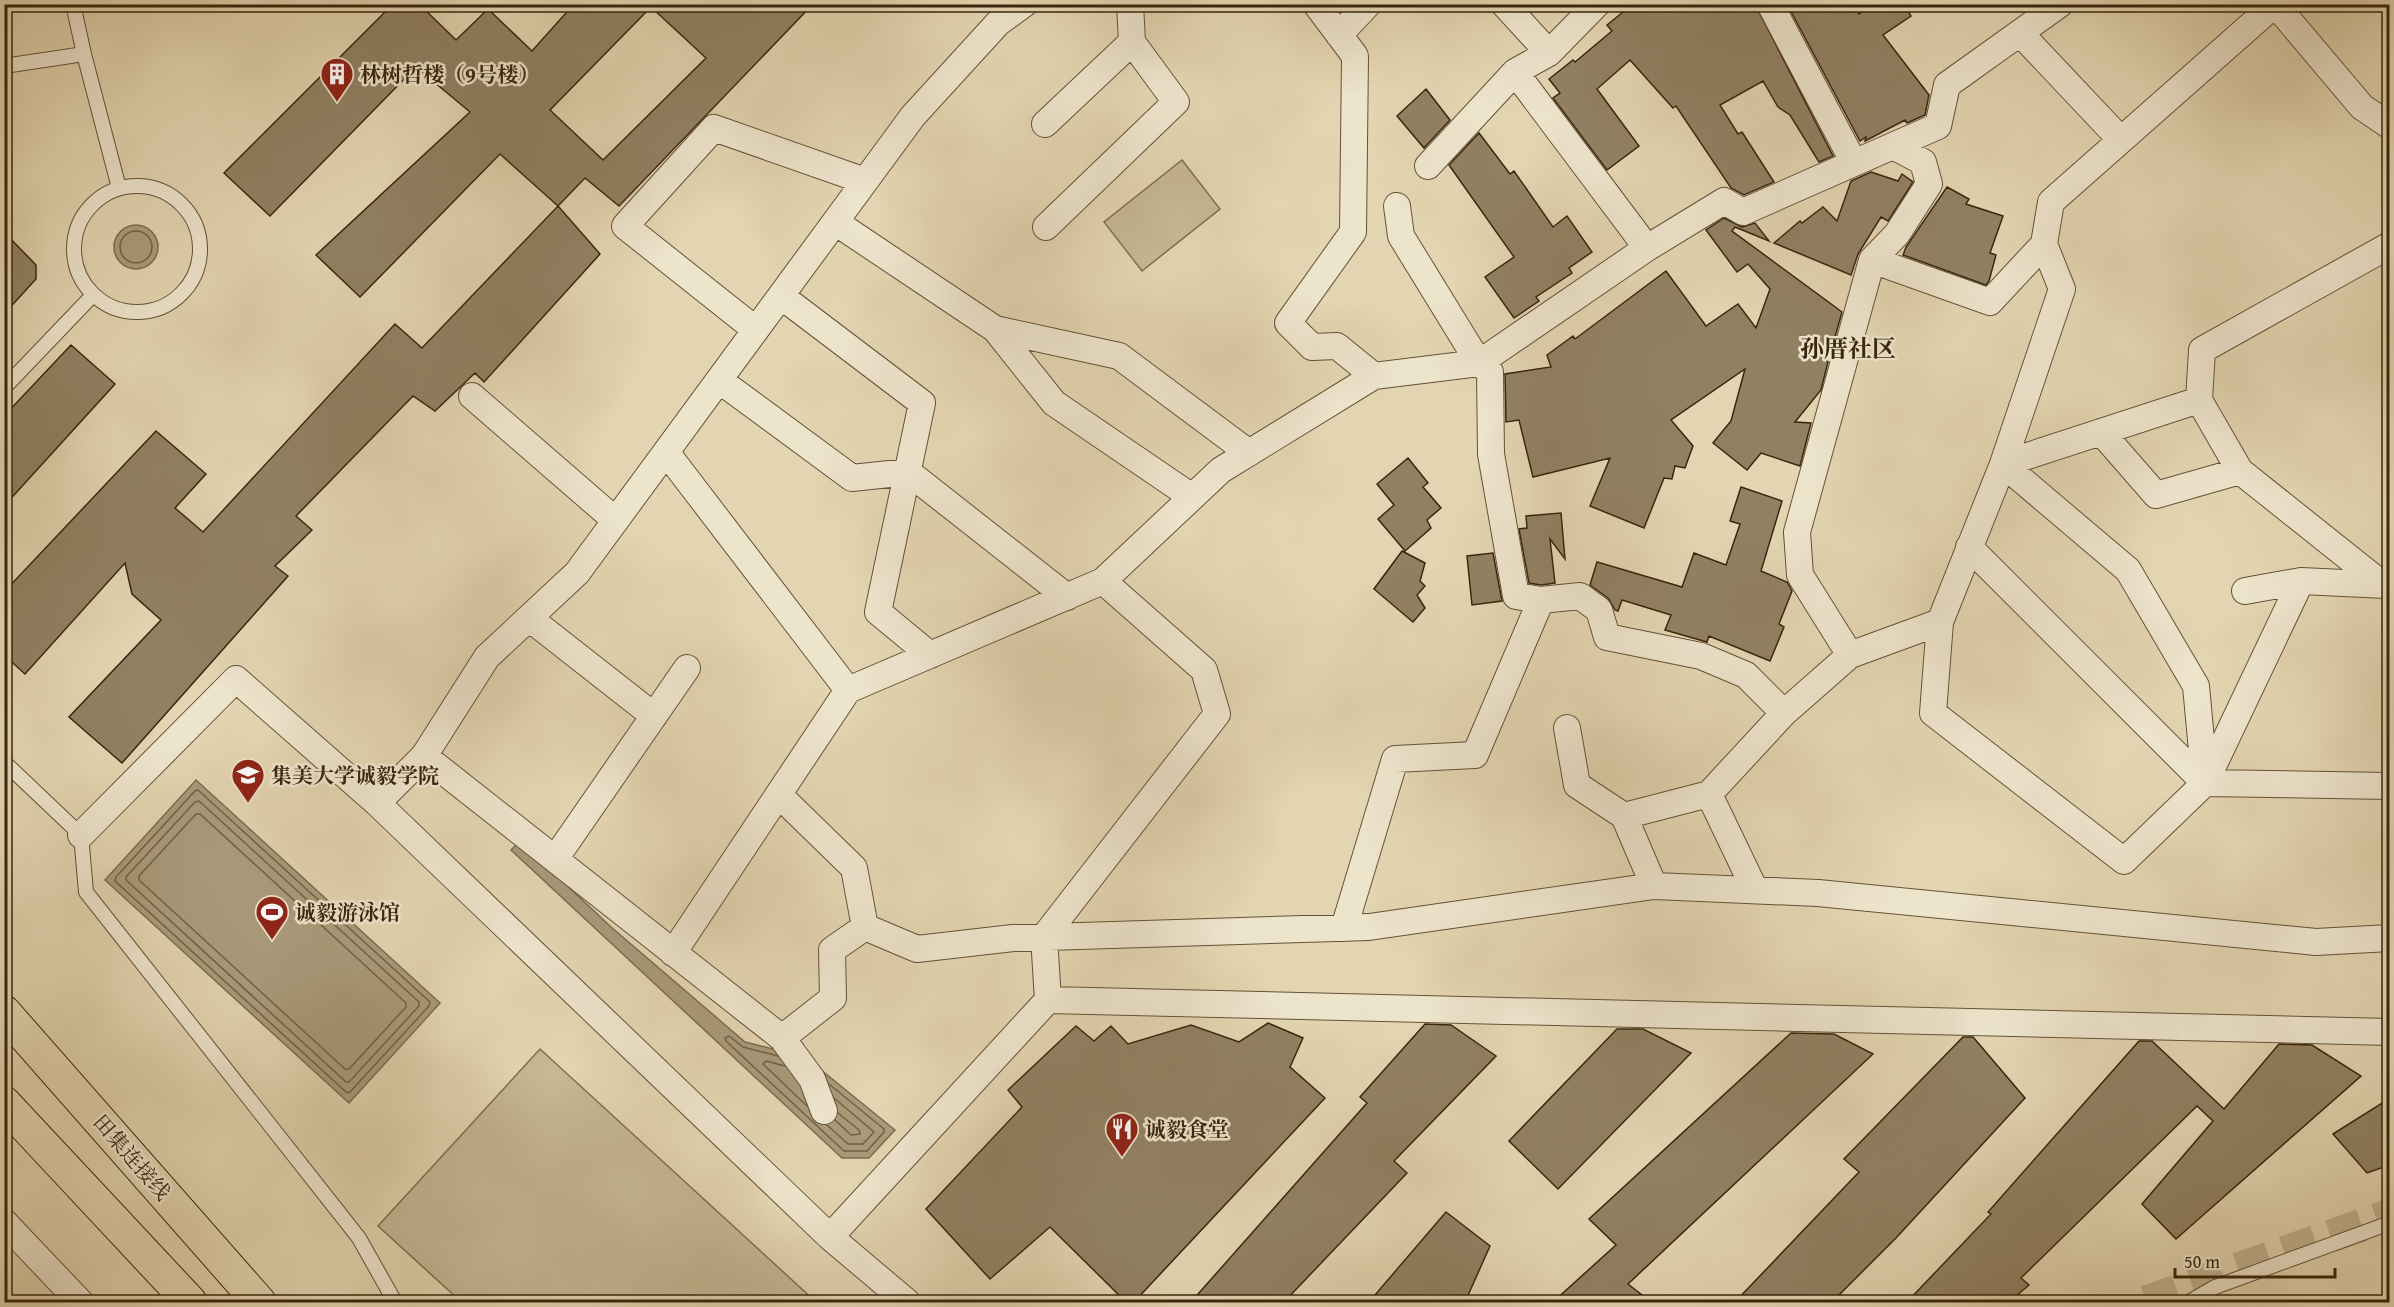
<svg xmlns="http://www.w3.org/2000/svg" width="2394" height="1307" viewBox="0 0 2394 1307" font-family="'Gentium Book Plus','Noto Serif SC',serif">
  <rect width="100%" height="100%" fill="#e3d5b1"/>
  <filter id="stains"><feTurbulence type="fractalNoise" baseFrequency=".00333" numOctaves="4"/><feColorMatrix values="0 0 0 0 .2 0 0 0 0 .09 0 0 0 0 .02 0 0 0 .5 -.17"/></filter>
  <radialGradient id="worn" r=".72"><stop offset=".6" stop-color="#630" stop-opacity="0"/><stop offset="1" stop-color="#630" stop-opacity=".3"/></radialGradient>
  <path fill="#c6b795" stroke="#806e52" stroke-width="1.5" d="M 1182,160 L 1220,209 L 1142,271 L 1104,222 Z
    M 540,1049 L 816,1302 L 456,1302 L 458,1299 L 378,1226 Z"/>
  <path fill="#a99a7a" stroke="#7c6c4f" stroke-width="1.5" d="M114 247a22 22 0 1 1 44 0a22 22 0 1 1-44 0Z
    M 196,780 L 440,1003 L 349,1103 L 105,880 Z
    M 520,841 L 611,927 L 745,1042 L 805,1057 L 895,1130 L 869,1158 L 842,1158 L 511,850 Z"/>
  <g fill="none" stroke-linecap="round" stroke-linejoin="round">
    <path stroke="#716044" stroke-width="1.5" d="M120 247a16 16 0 1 1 32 0a16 16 0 1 1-32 0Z
      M 198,790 L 430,1002 L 429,1006 L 349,1093 L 346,1092 L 115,881 L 116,877 L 195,791 Z
      M 199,801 L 419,1002 L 419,1006 L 349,1082 L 346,1082 L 126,880 L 126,877 L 195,802 Z
      M 196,814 L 200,814 L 406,1003 L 406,1007 L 349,1069 L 345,1069 L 139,880 L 139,876 Z
      M 778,1056 L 743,1047 L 729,1036 L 725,1038 L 726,1041 L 844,1151 L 867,1151 L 884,1132 L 884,1129 L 829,1084
      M 785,1066 L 766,1061 L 763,1064 L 807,1106
      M 835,1120 L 851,1135 L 860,1134 L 859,1130 L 838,1113
      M 827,1125 L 848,1144 L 863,1144 L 874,1132 L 834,1098"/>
  </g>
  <path fill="#918163" stroke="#39260e" stroke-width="1.5" fill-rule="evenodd" d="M 393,4 L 419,4 L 456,40 L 488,9 L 532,51 L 574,4 L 813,4 L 619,206 L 585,178 L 558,206 L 500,154 L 360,297 L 316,255 L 470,112 L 416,67 L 270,216 L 224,173 ZM 651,7 L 706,58 L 603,160 L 550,110 Z
    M 1633,4 L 1755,4 L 1833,156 L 1819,162 L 1790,115 L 1778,107 L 1763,81 L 1720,105 L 1738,134 L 1742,132 L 1774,182 L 1744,195 L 1731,188 L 1676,106 L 1673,108 L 1630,60 L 1597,89 L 1639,146 L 1607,170 L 1553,98 L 1560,93 L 1549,79 L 1573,60 L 1575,62 L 1612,31 L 1607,25 Z
    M 1787,4 L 1853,4 L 1859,14 L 1873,4 L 1904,4 L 1911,16 L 1883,35 L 1929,95 L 1925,115 L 1907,123 L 1905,120 L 1865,141 L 1866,137 L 1860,141 Z
    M 1426,89 L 1450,120 L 1424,148 L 1397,116 Z
    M 1479,133 L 1510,174 L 1514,171 L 1553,227 L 1567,216 L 1592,252 L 1569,268 L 1572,273 L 1536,297 L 1539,301 L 1514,318 L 1485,277 L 1514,257 L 1449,165 Z
    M 1871,172 L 1898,181 L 1902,174 L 1913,182 L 1888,221 L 1881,217 L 1858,254 L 1851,275 L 1774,243 L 1800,221 L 1802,223 L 1823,207 L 1837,221 L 1851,181 Z
    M 1947,187 L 1969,199 L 1966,204 L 2003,216 L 1990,253 L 1996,255 L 1989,281 L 1986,285 L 1903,255 L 1906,247 Z
    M 558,206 L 600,254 L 484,382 L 475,373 L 435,411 L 413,396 L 296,516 L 312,530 L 275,566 L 288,576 L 122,763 L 69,717 L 161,620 L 132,594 L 125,563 L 25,674 L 4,655 L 4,592 L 156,431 L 206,474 L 175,508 L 203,532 L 395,324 L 422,348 Z
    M 1724,218 L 1742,227 L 1755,223 L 1769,241 L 1735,227 L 1732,231 L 1842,312 L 1833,344 L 1824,359 L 1828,362 L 1821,390 L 1795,422 L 1811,423 L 1800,466 L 1761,453 L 1747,470 L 1713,443 L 1731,421 L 1745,369 L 1671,420 L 1693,446 L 1685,468 L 1675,466 L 1672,479 L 1664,478 L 1644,528 L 1590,506 L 1610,458 L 1533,477 L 1519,420 L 1506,422 L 1505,374 L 1551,367 L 1547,355 L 1573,336 L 1575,339 L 1666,271 L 1706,326 L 1738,304 L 1756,328 L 1770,289 L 1748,264 L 1737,272 L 1706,230 Z
    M 4,232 L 36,265 L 36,279 L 4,314 Z
    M 71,345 L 115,384 L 4,506 L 4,416 Z
    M 1408,458 L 1428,483 L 1423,487 L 1441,508 L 1427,520 L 1431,528 L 1405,551 L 1378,519 L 1394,505 L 1377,484 Z
    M 1741,487 L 1782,501 L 1761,571 L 1787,582 L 1792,591 L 1779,624 L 1784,627 L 1770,661 L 1709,636 L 1707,642 L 1665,630 L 1671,615 L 1622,600 L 1618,611 L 1615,610 L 1608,598 L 1590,585 L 1597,562 L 1682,587 L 1694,553 L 1726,565 L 1740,524 L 1730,521 Z
    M 1561,513 L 1565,559 L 1550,539 L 1555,583 L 1541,585 L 1529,583 L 1519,529 L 1527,528 L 1526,516 Z
    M 1402,551 L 1425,563 L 1420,581 L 1425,586 L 1417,595 L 1425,608 L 1413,622 L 1374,589 Z
    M 1493,553 L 1502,601 L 1472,605 L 1467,556 Z
    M 1268,1023 L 1303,1038 L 1290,1067 L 1325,1098 L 1134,1302 L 1126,1302 L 1050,1227 L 990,1279 L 926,1209 L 1022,1107 L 1008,1090 L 1076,1026 L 1094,1041 L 1111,1026 L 1128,1044 L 1191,1025 L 1239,1042 Z
    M 1425,1024 L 1451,1025 L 1496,1056 L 1394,1161 L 1407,1173 L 1284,1302 L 1191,1302 L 1367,1103 L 1360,1097 Z
    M 1617,1029 L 1643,1029 L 1691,1053 L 1558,1189 L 1509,1141 Z
    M 1791,1033 L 1834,1034 L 1873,1054 L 1628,1284 L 1651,1302 L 1553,1302 L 1616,1245 L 1589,1219 Z
    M 1963,1037 L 1973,1037 L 2025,1098 L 1896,1238 L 1832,1302 L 1735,1302 L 1859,1172 L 1844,1159 Z
    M 2139,1041 L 2152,1041 L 2224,1109 L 2279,1044 L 2312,1045 L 2361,1076 L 2176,1239 L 2142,1204 L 2213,1121 L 2197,1106 L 2021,1278 L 2029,1285 L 2009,1302 L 1907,1302 L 1991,1214 L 1988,1212 Z
    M 2390,1098 L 2390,1165 L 2367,1173 L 2333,1134 Z
    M 1446,1212 L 1490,1246 L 1465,1302 L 1369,1302 Z"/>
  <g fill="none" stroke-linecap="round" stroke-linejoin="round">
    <path stroke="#c1b290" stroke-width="33" stroke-dasharray="33 16" stroke-linecap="butt" d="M 2146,1302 L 2390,1215"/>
    <g stroke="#645237" stroke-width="16">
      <path id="lane" d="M 84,54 L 119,188
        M 4,66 L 84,54 L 73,4
        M74 249a63 63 0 1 1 126 0a63 63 0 1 1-126 0Z
        M 4,388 L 92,296
        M 4,762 L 81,835 L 86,892 L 359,1238 L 395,1302
        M 2189,1302 L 2215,1287 L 2390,1223"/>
    </g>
    <g stroke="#645237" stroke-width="28">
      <path id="street" d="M 1316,4 L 1355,56 L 1353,232 L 1288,323 L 1312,347 L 1337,346 L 1374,376
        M 1504,4 L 1549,53
        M 1770,4 L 1854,163
        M 2275,4 L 2051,202 L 2044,244 L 2062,289 L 2003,464 L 1940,622 L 1933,713 L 2124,861 L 2205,783 L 2390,786
        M 2275,4 L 2362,107 L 2390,126
        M 2020,33 L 2121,140
        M 1339,35 L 1368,4
        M 1515,72 L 1647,248
        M 1045,124 L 1132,42
        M 1428,166 L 1515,72 L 1549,53 L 1597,4
        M 1397,206 L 1401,236 L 1479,363 L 1490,372 L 1491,454 L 1516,596 L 1541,600 L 1580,596 L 1599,610 L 1607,637 L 1701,656 L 1746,675 L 1784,713
        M 835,222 L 995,329 L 1054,403 L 1192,497
        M 1046,227 L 1176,102 L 1132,42 L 1130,4
        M 1872,260 L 1990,302 L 2044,244
        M 781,296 L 922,403 L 878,612 L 930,655
        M 995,329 L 1119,356 L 1249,453
        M 756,330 L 625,226 L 714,128 L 865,181
        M 719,380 L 852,478 L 908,472 L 1067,597
        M 472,396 L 615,520
        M 2101,432 L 2156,495 L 2240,471
        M 666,452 L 848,690
        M 2003,464 L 2128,570 L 2196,686 L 2205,783
        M 2003,464 L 2199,400
        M 1969,547 L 2205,783
        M 2383,585 L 2240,471 L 2199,400 L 2202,350 L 2390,245
        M 2245,591 L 2301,581 L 2386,585
        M 529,618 L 654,716
        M 1850,655 L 1800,575 L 1797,532 L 1872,260 L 1897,234 L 1929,184 L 1923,162 L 1893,146
        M 1567,728 L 1577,785 L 1624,816 L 1654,886
        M 424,756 L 782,1038 L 833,998 L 832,950 L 865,927 L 917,949 L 1013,938 L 1369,927 L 1654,886 L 1818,893 L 2316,942 L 2390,938
        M 2205,783 L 2301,581
        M 1709,794 L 1755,890
        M 779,795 L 854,868 L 865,927
        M 377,803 L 424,756 L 487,657 L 577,573 L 913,116 L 998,23 L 1024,4
        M 1624,816 L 1709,794 L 1784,713 L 1850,655 L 1940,622
        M 81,835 L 236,679 L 377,803 L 830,1237 L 907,1302
        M 555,859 L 687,668
        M 1344,928 L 1395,759 L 1475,755 L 1541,600
        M 673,953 L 848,690 L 1103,581 L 1221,470 L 1374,376 L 1479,363 L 1647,248 L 1724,201 L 1743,212 L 1938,126 L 1947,85 L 2060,4
        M 1048,1000 L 1044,937 L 1217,714 L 1204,670 L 1103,581
        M 782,1038 L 812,1079 L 824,1111
        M 4,1222 L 80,1302
        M 830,1237 L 1048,1000 L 2390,1032"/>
    </g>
    <g stroke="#39260e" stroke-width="35">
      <path id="highway" d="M 4,1012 L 259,1302
        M 4,1103 L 190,1302"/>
    </g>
    <use href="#lane" stroke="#ede4cc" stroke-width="14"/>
    <use href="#street" stroke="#ede4cc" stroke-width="26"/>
    <use href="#highway" stroke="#e3d5b1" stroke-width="33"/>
  </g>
  <defs>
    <g id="building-pin" transform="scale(1.725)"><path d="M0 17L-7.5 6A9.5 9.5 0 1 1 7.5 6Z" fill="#8f2418" stroke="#ede4cc"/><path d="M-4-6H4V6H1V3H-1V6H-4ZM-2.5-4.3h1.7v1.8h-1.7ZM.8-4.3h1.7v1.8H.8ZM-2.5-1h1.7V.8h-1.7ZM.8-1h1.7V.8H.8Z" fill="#fff"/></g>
    <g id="university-pin" transform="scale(1.725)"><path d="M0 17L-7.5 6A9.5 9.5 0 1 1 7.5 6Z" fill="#8f2418" stroke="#ede4cc"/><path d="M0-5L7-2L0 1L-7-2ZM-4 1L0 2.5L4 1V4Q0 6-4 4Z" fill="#fff"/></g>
    <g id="stadium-pin" transform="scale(1.725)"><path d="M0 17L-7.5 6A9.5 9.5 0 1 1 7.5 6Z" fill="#8f2418" stroke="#ede4cc"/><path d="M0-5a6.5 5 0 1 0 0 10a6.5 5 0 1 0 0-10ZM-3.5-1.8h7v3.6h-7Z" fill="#fff"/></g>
    <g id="restaurant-pin" transform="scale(1.725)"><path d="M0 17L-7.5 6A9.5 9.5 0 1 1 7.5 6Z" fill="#8f2418" stroke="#ede4cc"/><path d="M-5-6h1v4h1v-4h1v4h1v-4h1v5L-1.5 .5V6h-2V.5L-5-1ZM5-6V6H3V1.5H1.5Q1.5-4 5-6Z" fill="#fff"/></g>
  </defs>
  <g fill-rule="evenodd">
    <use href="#building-pin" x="337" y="74"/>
    <use href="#university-pin" x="248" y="775"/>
    <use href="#stadium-pin" x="272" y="912"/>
    <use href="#restaurant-pin" x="1122" y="1129"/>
  </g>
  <g text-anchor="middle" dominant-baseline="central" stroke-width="5" stroke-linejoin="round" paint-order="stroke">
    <g font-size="21" font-weight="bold" fill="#39260e" stroke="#ede4cc" text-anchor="start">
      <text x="360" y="74">林树哲楼（9号楼）</text>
      <text x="271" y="775">集美大学诚毅学院</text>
      <text x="295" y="912">诚毅游泳馆</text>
      <text x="1145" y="1129">诚毅食堂</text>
    </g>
    <g font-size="21" fill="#39260e" stroke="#ede4cc">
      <text transform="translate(132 1157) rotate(49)">田集连接线</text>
    </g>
    <g font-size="24" font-weight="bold" fill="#39260e" stroke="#ede4cc">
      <text x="1848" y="348">孙厝社区</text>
    </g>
  </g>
  <rect width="2394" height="1307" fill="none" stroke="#e3d5b1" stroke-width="24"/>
  <rect x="6" y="6" width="2382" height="1295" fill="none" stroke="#39260e" stroke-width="3"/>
  <rect x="12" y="12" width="2370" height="1283" fill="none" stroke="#39260e" stroke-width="1.5"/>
  <path d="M2175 1268v9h160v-9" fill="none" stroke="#39260e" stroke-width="3"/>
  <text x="2184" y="1268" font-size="18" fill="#39260e" stroke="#ede4cc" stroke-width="4.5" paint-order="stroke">50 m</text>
  <rect width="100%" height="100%" filter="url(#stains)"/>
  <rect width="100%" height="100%" fill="url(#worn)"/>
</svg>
